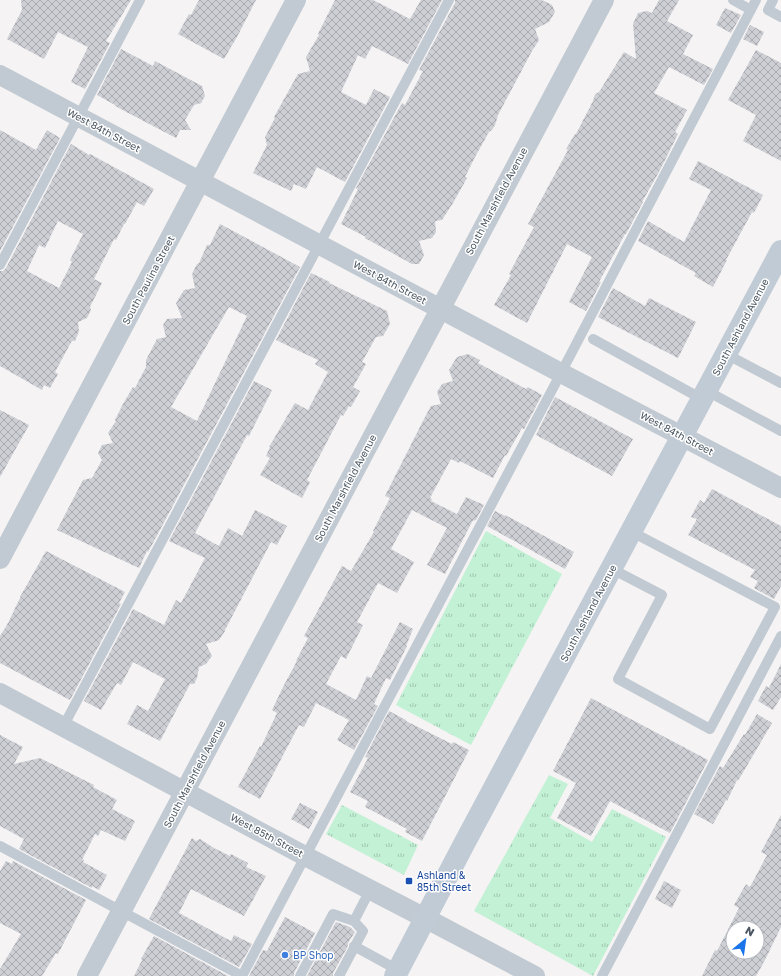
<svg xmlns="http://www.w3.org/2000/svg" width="781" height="976" viewBox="0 0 781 976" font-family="'Golos Text',sans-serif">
  <defs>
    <pattern id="grass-tufts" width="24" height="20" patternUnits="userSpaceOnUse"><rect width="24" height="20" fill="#c3f1d5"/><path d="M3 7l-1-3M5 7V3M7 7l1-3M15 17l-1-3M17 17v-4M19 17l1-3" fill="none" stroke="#a0c6b0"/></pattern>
    <pattern id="building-cross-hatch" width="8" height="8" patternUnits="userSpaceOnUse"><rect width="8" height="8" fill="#cdcfd5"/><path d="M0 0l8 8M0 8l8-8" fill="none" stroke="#a8abb0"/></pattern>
  </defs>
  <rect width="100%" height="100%" fill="#f5f3f3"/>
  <path fill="url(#grass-tufts)" d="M 486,531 L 562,574 L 471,745 L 396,705 Z
    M 549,775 L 568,784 L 550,818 L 592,842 L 612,809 L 666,837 L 593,976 L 474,911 Z
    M 342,805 L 418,845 L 404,875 L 326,834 Z"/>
  <path fill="url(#building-cross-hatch)" fill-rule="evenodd" d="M 21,0 L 131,0 L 106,41 L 110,43 L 85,89 L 71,82 L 88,47 L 58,32 L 44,59 L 7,39 L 22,10 Z
    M 199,0 L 256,0 L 237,37 L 224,59 L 178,34 L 189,14 L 191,15 Z
    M 335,0 L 373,0 L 410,19 L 421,0 L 442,0 L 408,64 L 372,46 L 365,59 L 358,55 L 341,92 L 366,105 L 374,89 L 390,97 L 345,182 L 317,167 L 306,189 L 294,184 L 291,191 L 253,173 L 267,145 L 265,137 L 275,118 L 274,117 L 298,74 L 310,71 L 306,57 L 319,35 L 318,34 Z
    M 455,0 L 542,0 L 552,5 L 555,12 L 549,22 L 535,29 L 539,40 L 534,48 L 533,49 L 498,115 L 495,125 L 492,130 L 489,132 L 475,157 L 465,177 L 467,178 L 453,203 L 442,220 L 435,221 L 436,232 L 432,238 L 419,241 L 424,255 L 419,264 L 412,264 L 365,238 L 366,237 L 341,224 L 358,189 L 356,188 L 402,103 L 405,105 L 423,71 L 419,70 L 455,3 Z
    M 659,0 L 679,0 L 667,21 L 693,35 L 683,54 L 713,69 L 704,85 L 669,67 L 654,93 L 687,110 L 675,132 L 678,134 L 660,170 L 642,202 L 643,202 L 626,234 L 625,234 L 599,282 L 601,282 L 586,311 L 569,302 L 592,257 L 567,244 L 527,323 L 494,305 L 511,275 L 509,274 L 534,227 L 528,224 L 568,150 L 566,149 L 575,134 L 576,134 L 593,101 L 595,94 L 599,92 L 624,52 L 636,59 L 633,24 L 638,13 L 647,11 L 652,13 Z
    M 725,8 L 741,15 L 731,33 L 716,25 Z
    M 750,25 L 764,32 L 757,46 L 743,39 Z
    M 121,49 L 153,66 L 155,61 L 202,86 L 205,96 L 201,103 L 194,105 L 185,120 L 191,130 L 180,130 L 176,138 L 115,106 L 115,105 L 97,95 Z
    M 756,50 L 781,63 L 781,161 L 743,141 L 756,115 L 728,100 Z
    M 0,130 L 36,150 L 47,130 L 60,138 L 0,251 Z
    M 71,144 L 89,155 L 90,154 L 154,189 L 144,206 L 137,202 L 125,224 L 124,224 L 116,240 L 114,239 L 94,279 L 102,283 L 90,307 L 91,310 L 87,318 L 78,322 L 79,331 L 75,341 L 72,341 L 69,346 L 55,372 L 58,374 L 50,388 L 44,385 L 42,390 L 0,366 L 0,271 L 3,271 L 6,268 ZM 58,221 L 83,234 L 70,260 L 72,262 L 59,288 L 27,271 L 39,245 L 45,248 Z
    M 698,161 L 763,195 L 754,213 L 752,212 L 726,260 L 727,260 L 713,287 L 694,276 L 696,273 L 638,241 L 648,221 L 684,242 L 711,190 L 689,179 Z
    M 220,224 L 300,267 L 153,543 L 148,552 L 147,551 L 139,568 L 57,530 L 83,480 L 92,478 L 102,460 L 98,453 L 102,445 L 113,443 L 108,433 L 116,421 L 115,420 L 123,404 L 133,387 L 135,388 L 146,367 L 146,360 L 157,339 L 166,337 L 163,325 L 167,319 L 182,318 L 176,303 L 184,290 L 195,288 L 192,274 L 197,264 L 199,263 L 207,245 L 210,245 ZM 229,307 L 247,316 L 197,421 L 171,407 Z
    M 311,273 L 330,282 L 329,283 L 387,311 L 390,324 L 383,336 L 376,337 L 362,362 L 366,364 L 353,387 L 360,391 L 351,407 L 349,406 L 343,416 L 341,415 L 307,480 L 310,482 L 302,498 L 260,475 L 270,458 L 266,456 L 270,447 L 269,447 L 295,403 L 308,410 L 328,372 L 315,364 L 318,360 L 276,340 Z
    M 613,288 L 645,306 L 649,298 L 696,322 L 678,358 L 598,317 Z
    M 468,354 L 480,360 L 478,363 L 526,389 L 528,387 L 542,395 L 524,429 L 522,428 L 506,456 L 505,455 L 493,478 L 460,461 L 459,463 L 451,459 L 430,498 L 432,499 L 431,501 L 457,514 L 466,497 L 484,505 L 476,520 L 475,520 L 474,521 L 473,520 L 445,574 L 427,565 L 447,528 L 412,510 L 391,549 L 414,562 L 397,593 L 378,583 L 357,622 L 363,625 L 346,659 L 341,656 L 326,684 L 356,700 L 367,676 L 371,678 L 400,622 L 413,629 L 406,646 L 407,646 L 390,680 L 386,678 L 374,704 L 378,706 L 354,750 L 337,740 L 349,720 L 316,703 L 304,727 L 299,725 L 260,799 L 238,787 L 260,746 L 261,747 L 277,713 L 272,710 L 284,685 L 297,661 L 296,661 L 308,638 L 304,636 L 342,566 L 351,571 L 374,532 L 373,531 L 390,498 L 385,496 L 426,415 L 431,406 L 441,404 L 437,392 L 442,384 L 453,381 L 449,370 L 457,357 Z
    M 254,381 L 272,390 L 249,436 L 247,435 L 195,533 L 219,546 L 228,528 L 242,536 L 255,510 L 287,526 L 277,545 L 271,542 L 225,630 L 225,631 L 219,640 L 206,644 L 212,656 L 206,664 L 199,667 L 197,678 L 194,684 L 190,684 L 160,741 L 127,724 L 137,705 L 148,711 L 165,679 L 133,662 L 121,685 L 117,683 L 101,710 L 84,701 L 133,609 L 164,625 L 176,600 L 181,603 L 205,558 L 169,541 Z
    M 555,397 L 633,439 L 612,476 L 536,435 Z
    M 0,410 L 29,425 L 0,477 Z
    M 712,489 L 781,526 L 781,586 L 774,599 L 754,588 L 758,581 L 750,577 L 755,570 L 688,535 L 697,519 L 691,517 L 700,500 L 704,503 Z
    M 495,511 L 505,516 L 505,515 L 574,552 L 565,569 L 487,526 Z
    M 46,551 L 125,592 L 119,603 L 121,604 L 70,700 L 0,663 L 0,636 L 7,625 L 20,598 L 20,597 Z
    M 781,664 L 781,697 L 773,710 L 758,701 L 766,686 L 769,688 Z
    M 591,698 L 708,760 L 670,833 L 610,801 L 591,836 L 557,818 L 576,783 L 553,771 Z
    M 389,711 L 406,720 L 406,721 L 452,744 L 453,742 L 469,750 L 422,841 L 405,832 L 407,829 L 365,807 L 368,801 L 350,792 L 368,758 L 365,757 Z
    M 757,714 L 772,723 L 738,781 L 737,780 L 727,801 L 726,800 L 713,824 L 694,814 L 720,766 L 723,768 L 744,734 L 745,735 Z
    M 0,735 L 23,747 L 14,764 L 40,758 L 94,785 L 93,787 L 117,800 L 112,809 L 135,821 L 125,841 L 101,830 L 98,836 L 95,834 L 82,860 L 84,860 L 83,862 L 107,875 L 99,890 L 92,886 L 92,888 L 19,849 L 24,839 L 0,826 Z
    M 300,803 L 318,812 L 309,829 L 291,819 Z
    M 781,815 L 781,927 L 764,962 L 756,976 L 702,976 L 715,950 L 717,951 L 739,908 L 734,905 L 746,884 L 750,887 L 767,855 L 761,852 ZM 733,928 L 757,928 L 757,952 L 733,952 Z
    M 192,838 L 196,841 L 200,839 L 214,848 L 230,856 L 231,854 L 248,863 L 246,867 L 266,876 L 244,916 L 191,889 L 179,913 L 231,941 L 234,935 L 252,944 L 239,967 L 149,919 Z
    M 6,861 L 12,864 L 13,861 L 86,900 L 58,954 L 56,953 L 42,976 L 0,976 L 0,969 L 21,934 L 0,923 L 0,871 Z
    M 664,881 L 681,890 L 672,908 L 655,899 Z
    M 285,917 L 315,933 L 294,973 L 294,976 L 249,976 L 263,950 L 267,951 Z
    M 336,922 L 350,927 L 355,932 L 348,943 L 348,946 L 333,973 L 333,976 L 307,976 Z
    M 154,936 L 228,976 L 134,976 L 142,960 L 141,959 Z"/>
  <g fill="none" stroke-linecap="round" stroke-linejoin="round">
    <path stroke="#c1cad2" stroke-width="10" d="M 733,0 L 751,10
      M 773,0 L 768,10 L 781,17
      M 0,265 L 140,0
      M 593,339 L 702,399
      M 726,354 L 781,383
      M 707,391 L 781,431
      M 612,569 L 662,595 L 618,679 L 710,729 L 775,607 L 632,532
      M 63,727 L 449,0
      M 0,846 L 242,976
      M 354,946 L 398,970
      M 242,976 L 561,373 L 756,0
      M 300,976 L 333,914 L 354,921
      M 339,976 L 363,931 L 354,921 L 370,890
      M 602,976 L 781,636"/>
    <path stroke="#c1cad2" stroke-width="20" d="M 0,75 L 561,373 L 781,488
      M 0,559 L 296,0
      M 0,693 L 305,856 L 425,918 L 535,976
      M 87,976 C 260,651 430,325 604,0"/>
    <path stroke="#c1cbd6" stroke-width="22" d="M 395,976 L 464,844 L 781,251"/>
  </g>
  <rect fill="#1a4fb4" stroke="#fff" stroke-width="1.5" x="405" y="877" width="8" height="8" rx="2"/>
  <circle fill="#3f7fe0" stroke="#fff" stroke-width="1.5" cx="285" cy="955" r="4"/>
  <g text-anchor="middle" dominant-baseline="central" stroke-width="3" stroke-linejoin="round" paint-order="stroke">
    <g font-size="10" fill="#4a5661" stroke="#fff">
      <text transform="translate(104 130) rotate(28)">West 84th Street</text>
      <text transform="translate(496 201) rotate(-62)">South Marshfield Avenue</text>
      <text transform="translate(148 280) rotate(-62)">South Paulina Street</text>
      <text transform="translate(390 282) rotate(28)">West 84th Street</text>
      <text transform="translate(740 327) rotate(-62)">South Ashland Avenue</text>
      <text transform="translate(677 433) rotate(28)">West 84th Street</text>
      <text transform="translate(345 488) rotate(-62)">South Marshfield Avenue</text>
      <text transform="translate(588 613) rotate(-62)">South Ashland Avenue</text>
      <text transform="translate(194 774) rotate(-62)">South Marshfield Avenue</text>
      <text transform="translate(267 835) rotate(28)">West 85th Street</text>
    </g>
    <g font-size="10" fill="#164399" stroke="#fff" text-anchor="start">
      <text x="417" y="875">Ashland &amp;<tspan x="417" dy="12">85th Street</tspan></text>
    </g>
    <g font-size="10" fill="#366cbe" stroke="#fff" text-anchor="start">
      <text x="293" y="955">BP Shop</text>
    </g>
  </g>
  <g transform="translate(745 940) rotate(29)"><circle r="19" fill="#ffffff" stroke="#b7bbc0"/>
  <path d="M0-3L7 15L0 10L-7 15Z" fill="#1a73e8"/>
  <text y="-6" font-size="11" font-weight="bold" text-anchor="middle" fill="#4a5661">N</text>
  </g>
</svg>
